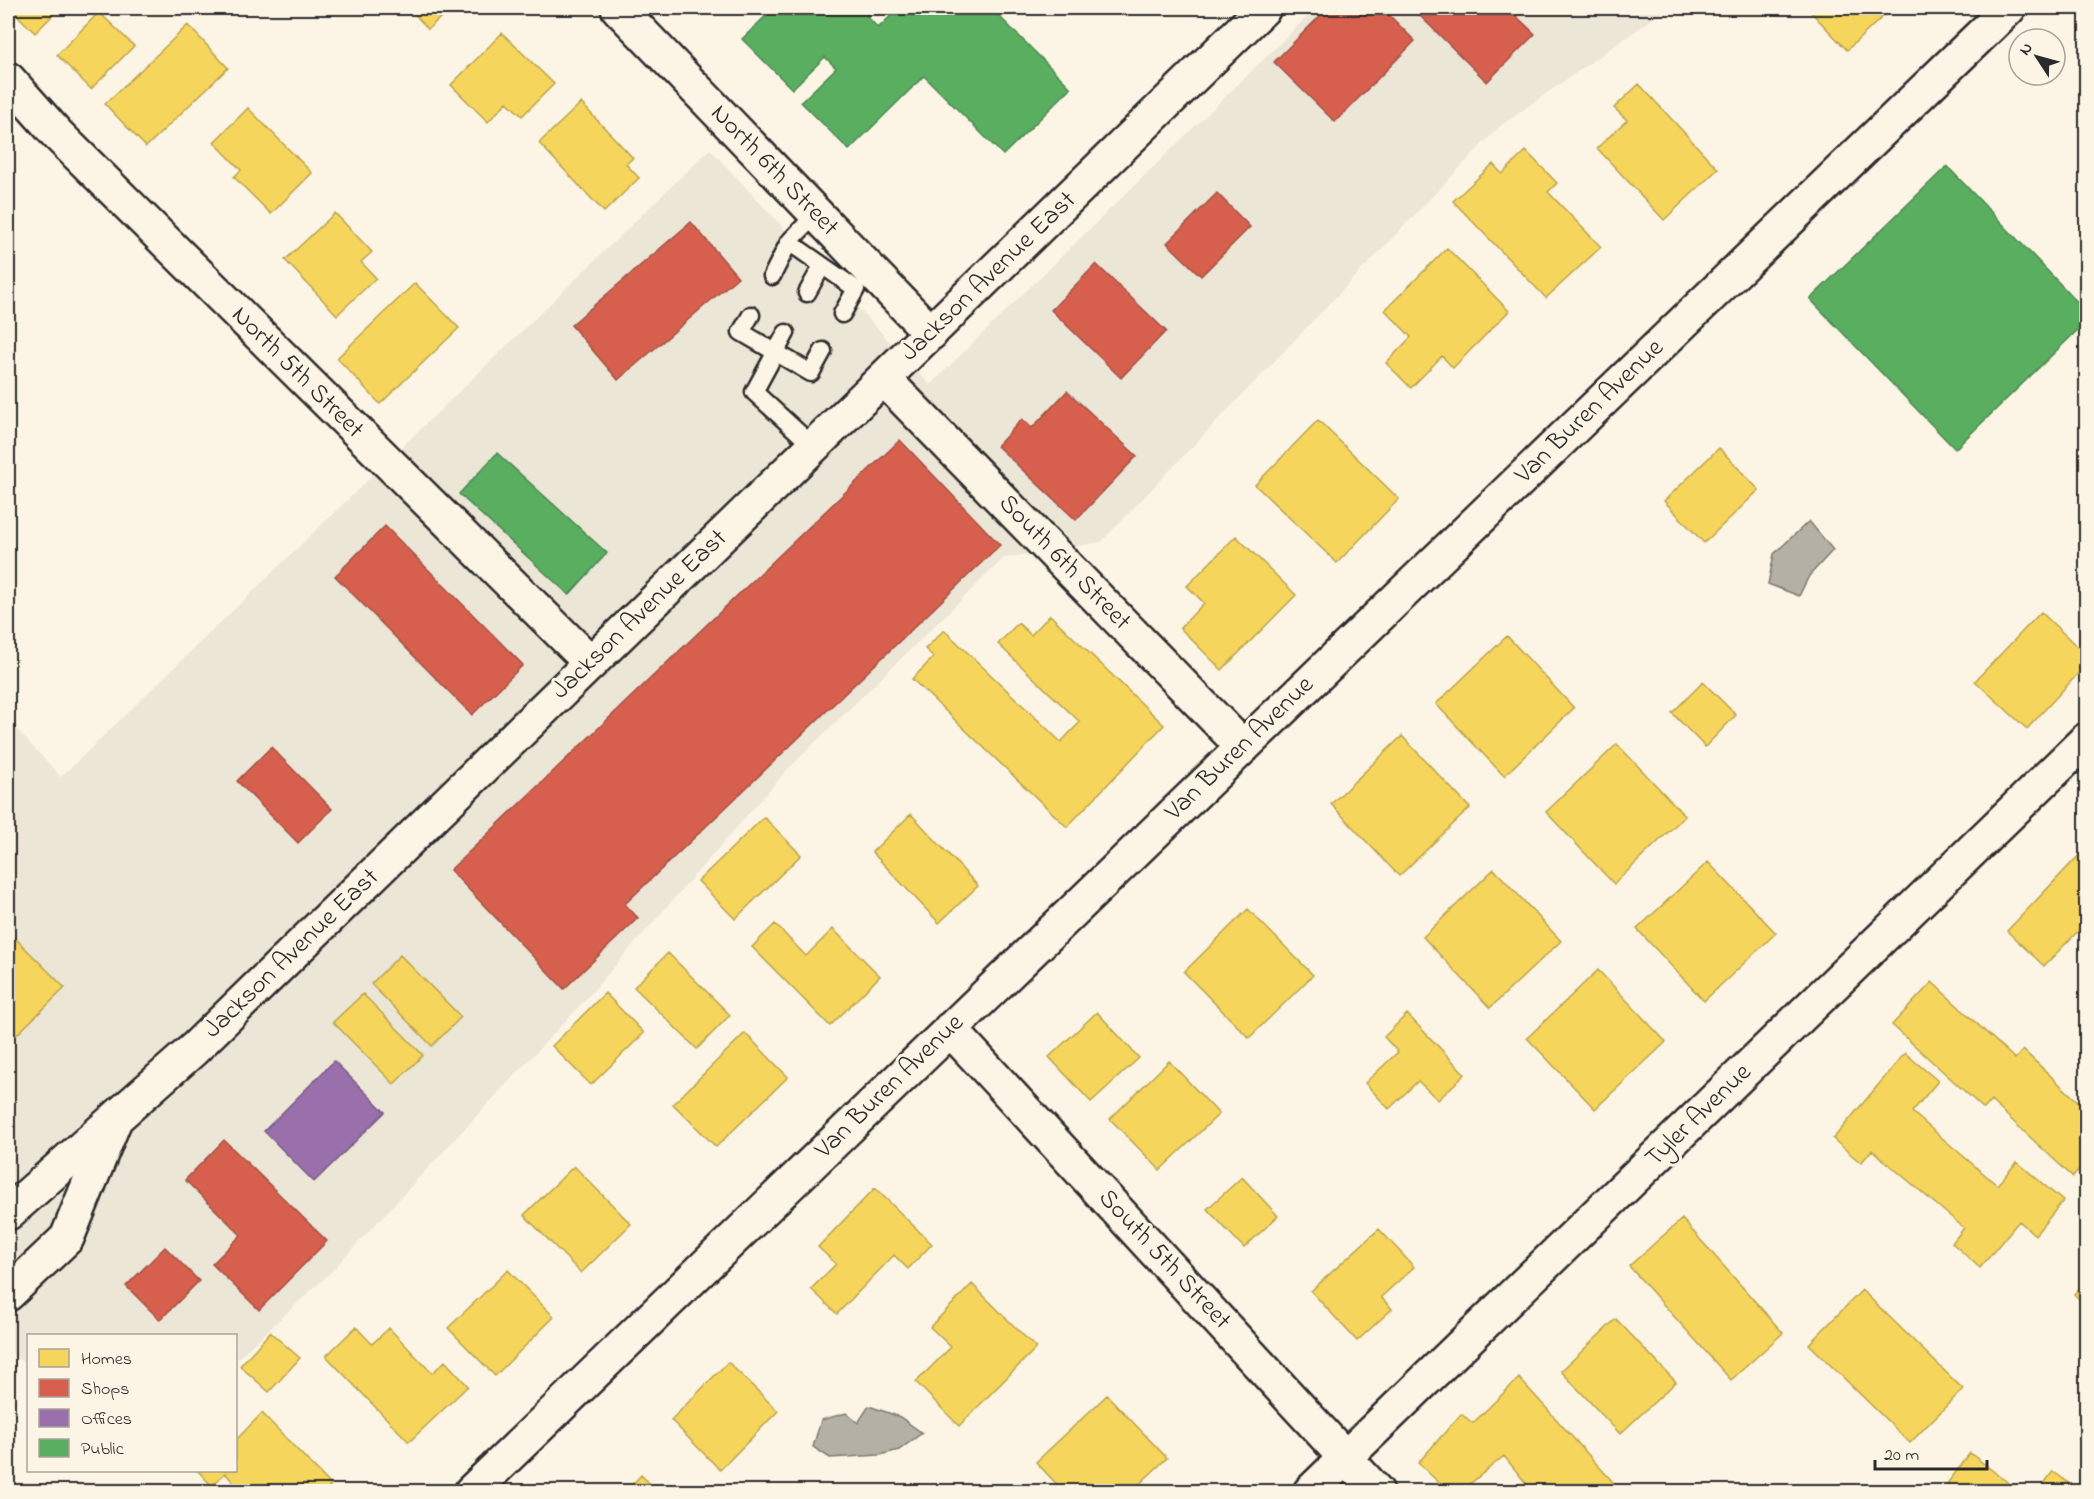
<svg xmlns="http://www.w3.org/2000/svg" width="2094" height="1499" viewBox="0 0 2094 1499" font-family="'Indie Flower',sans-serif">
  <rect width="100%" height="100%" fill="#fcf5e5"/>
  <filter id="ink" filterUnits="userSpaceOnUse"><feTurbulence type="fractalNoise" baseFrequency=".0167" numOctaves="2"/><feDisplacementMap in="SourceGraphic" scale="12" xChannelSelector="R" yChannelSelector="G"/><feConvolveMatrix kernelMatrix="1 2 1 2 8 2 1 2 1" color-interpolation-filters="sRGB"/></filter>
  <g filter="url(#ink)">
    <path fill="#ece6d7" d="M 1316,8 L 1668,8 L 1499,127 L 1101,542 L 1004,558 L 788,769 L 585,1000 L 330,1273 L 236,1360 L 236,1336 L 28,1336 L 28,1366 L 11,1353 L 8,1356 L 8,720 L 61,777 L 710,149 L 930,385 Z"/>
    <path fill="#b4b0a5" stroke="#7d7b74" stroke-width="1.5" d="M 1809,521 L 1833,550 L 1809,576 L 1799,596 L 1768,584 L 1774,554 Z
      M 869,1406 L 900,1417 L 922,1433 L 899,1450 L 880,1455 L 830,1458 L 813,1447 L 821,1420 L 846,1413 L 858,1423 Z"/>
    <path fill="#f6d55c" stroke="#b9a24d" stroke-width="1.5" d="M 10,8 L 60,8 L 35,33 Z
      M 409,8 L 451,8 L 428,29 Z
      M 1807,8 L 1892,8 L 1847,50 Z
      M 99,12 L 134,46 L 91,89 L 57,55 Z
      M 188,25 L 228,68 L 146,147 L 105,104 Z
      M 502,33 L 554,84 L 522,116 L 507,102 L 488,122 L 451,85 Z
      M 1639,84 L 1718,169 L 1664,220 L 1597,148 L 1627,120 L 1614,108 Z
      M 581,103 L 633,158 L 626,164 L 639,178 L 604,212 L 539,143 Z
      M 248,108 L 312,173 L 271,214 L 234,177 L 241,170 L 214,142 Z
      M 1526,151 L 1557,183 L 1548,192 L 1601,247 L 1546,298 L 1453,201 L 1493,164 L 1502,174 Z
      M 335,213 L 372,252 L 361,262 L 376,278 L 337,315 L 285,260 Z
      M 1447,248 L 1509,311 L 1453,368 L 1442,356 L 1411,388 L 1386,363 L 1411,337 L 1385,310 Z
      M 415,283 L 459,328 L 380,404 L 337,358 Z
      M 1318,420 L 1399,499 L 1337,563 L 1255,485 Z
      M 1719,448 L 1759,490 L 1704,543 L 1664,501 Z
      M 1236,536 L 1296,595 L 1222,670 L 1180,628 L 1204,603 L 1187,586 Z
      M 2041,612 L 2086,655 L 2086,665 L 2027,729 L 1975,681 Z
      M 1050,615 L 1164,725 L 1067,827 L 912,679 L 934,657 L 925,649 L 944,630 L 1061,742 L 1080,722 L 998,644 L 1018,623 L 1031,635 Z
      M 1507,636 L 1574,708 L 1504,776 L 1436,704 Z
      M 1703,682 L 1736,715 L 1705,747 L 1672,713 Z
      M 1402,736 L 1470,808 L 1399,876 L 1331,804 Z
      M 1617,744 L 1685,816 L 1614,884 L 1546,812 Z
      M 911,814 L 978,886 L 939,923 L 872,852 Z
      M 764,817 L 801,855 L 735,919 L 698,881 Z
      M 2086,848 L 2086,923 L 2044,966 L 2007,931 Z
      M 1708,862 L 1776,933 L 1704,1001 L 1637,929 Z
      M 1494,869 L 1561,941 L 1490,1008 L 1423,937 Z
      M 1248,909 L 1313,975 L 1249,1038 L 1184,972 Z
      M 775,924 L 806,956 L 833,929 L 880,976 L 830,1026 L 752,947 Z
      M 8,931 L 65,988 L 8,1043 Z
      M 668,953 L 730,1015 L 697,1049 L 634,987 Z
      M 400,955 L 461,1017 L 432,1046 L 371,984 Z
      M 1598,970 L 1666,1042 L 1595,1109 L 1527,1038 Z
      M 1932,982 L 2015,1059 L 2023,1050 L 2086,1109 L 2086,1176 L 2079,1170 L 2073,1177 L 1991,1101 L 1984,1109 L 1892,1025 Z
      M 605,993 L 644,1033 L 591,1085 L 552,1046 Z
      M 363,994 L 423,1055 L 394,1084 L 333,1022 Z
      M 1097,1012 L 1139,1058 L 1091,1102 L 1049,1057 Z
      M 1407,1014 L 1465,1074 L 1438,1100 L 1418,1081 L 1389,1109 L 1365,1083 L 1398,1052 L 1384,1037 Z
      M 745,1033 L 788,1077 L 716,1147 L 673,1104 Z
      M 1905,1053 L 1938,1081 L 1912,1112 L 1997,1185 L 2017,1162 L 2063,1201 L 2035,1235 L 2019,1221 L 1980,1268 L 1952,1243 L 1964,1228 L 1872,1150 L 1861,1163 L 1833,1139 Z
      M 1169,1061 L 1219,1114 L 1160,1170 L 1110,1119 Z
      M 574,1166 L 631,1224 L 581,1273 L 524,1215 Z
      M 1242,1177 L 1278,1216 L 1244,1248 L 1207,1209 Z
      M 875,1188 L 932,1244 L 908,1269 L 894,1255 L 837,1314 L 811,1289 L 836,1264 L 818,1247 Z
      M 1682,1219 L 1783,1333 L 1731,1380 L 1629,1266 Z
      M 1379,1229 L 1414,1267 L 1381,1297 L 1392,1309 L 1357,1341 L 1311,1291 Z
      M 508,1270 L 554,1317 L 495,1376 L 448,1328 Z
      M 2086,1281 L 2086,1306 L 2074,1294 Z
      M 972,1284 L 1036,1348 L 959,1426 L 916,1382 L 951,1347 L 930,1327 Z
      M 1862,1290 L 1963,1389 L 1910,1443 L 1809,1344 Z
      M 1616,1319 L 1676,1382 L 1620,1434 L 1561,1371 Z
      M 356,1327 L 372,1344 L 389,1328 L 432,1373 L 445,1361 L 468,1386 L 409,1442 L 326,1356 Z
      M 270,1332 L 300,1358 L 269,1392 L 240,1366 Z
      M 728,1362 L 778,1411 L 720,1470 L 671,1420 Z
      M 1519,1378 L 1622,1492 L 1533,1492 L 1504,1456 L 1460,1492 L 1449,1492 L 1418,1463 L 1461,1414 L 1473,1423 Z
      M 1107,1395 L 1167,1458 L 1131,1492 L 1064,1492 L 1036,1462 Z
      M 262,1413 L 331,1485 L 325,1492 L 242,1492 L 225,1473 L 212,1486 L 197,1470 L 236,1470 L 236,1440 Z
      M 1970,1453 L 2020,1492 L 1956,1492 L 1947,1484 Z
      M 2053,1471 L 2080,1492 L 2038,1492 Z
      M 641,1475 L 658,1492 L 625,1492 Z"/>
    <path fill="#d6604d" stroke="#a35043" stroke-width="1.5" d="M 1328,8 L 1382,8 L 1415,41 L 1335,122 L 1274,62 Z
      M 1412,8 L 1520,8 L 1514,14 L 1535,34 L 1487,82 Z
      M 1217,193 L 1250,227 L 1201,276 L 1167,243 Z
      M 691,222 L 738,277 L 618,380 L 571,325 Z
      M 1096,264 L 1166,331 L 1121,378 L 1051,310 Z
      M 1067,391 L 1137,456 L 1076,520 L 997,446 L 1022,419 L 1032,428 Z
      M 900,440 L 1000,545 L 625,904 L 638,918 L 564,989 L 450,870 Z
      M 385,526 L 523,665 L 472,715 L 335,576 Z
      M 271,747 L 332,809 L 298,843 L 237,781 Z
      M 224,1140 L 327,1241 L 259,1310 L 212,1264 L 241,1235 L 185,1180 Z
      M 165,1247 L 199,1281 L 160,1320 L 126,1286 Z"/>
    <path fill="#9970ab" stroke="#785b85" stroke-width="1.5" d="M 334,1061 L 385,1112 L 314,1182 L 264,1131 Z"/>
    <path fill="#5aae61" stroke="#4c8751" stroke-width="1.5" d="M 774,8 L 875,8 L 867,16 L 878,28 L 899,8 L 991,8 L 1071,88 L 1003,155 L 924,76 L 849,150 L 801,102 L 836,68 L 825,57 L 792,89 L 742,39 Z
      M 1947,166 L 2086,311 L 2086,322 L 1955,449 L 1810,299 Z
      M 497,453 L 607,553 L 569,595 L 459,494 Z"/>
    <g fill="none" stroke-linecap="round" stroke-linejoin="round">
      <g stroke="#2b2b2b" stroke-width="21">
        <path id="lane" d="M 789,242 L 856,289 L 842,314
          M 772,276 L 789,242 L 815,215
          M 807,293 L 822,266
          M 751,315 L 741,332 L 811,373 L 823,351
          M 786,333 L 754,392 L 814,447"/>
      </g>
      <g stroke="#2b2b2b" stroke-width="38">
        <path id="street" d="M 618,8 L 931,333
          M 8,79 L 57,134 L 591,663
          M 884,379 L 1243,747
          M 950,1029 L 1377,1492
          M 8,1294 L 67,1238 L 114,1122
          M 471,1492 L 2009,8
          M 1310,1492 L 2086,740"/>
      </g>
      <g stroke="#2b2b2b" stroke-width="38">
        <path id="secondary" d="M 8,1213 L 194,1049 L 1264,8"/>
      </g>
      <use href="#lane" stroke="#fcf5e5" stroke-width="16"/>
      <use href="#street" stroke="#fcf5e5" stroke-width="33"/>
      <use href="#secondary" stroke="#fcf5e5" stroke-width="33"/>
    </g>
  </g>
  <g text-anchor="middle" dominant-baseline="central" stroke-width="6" stroke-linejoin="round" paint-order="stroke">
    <g font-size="26" fill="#2b2b2b" stroke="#fcf5e5">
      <text transform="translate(774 171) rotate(46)">North 6th Street</text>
      <text transform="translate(989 277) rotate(-44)">Jackson Avenue East</text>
      <text transform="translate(297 373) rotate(45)">North 5th Street</text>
      <text transform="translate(1590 412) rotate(-44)">Van Buren Avenue</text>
      <text transform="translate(1064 563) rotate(46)">South 6th Street</text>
      <text transform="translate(640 615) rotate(-44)">Jackson Avenue East</text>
      <text transform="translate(1240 749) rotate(-44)">Van Buren Avenue</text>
      <text transform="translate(292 954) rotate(-44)">Jackson Avenue East</text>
      <text transform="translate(890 1087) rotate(-44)">Van Buren Avenue</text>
      <text transform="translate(1699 1116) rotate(-44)">Tyler Avenue</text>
      <text transform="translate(1164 1260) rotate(47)">South 5th Street</text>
    </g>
  </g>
  <rect width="2094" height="1499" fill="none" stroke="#fcf5e5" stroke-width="30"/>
  <rect x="15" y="15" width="2064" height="1469" fill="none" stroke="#2b2b2b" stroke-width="2" filter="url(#ink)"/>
  <rect x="27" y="1334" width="210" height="138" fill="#fcf5e5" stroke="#a8a49b" stroke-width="1.5"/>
  <rect x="39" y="1349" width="30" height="18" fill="#f6d55c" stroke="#a8a49b" stroke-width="1.5"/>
  <text x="81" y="1364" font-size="18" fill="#2b2b2b">Homes</text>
  <rect x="39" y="1379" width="30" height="18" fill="#d6604d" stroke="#a8a49b" stroke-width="1.5"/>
  <text x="81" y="1394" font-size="18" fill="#2b2b2b">Shops</text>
  <rect x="39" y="1409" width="30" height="18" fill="#9970ab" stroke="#a8a49b" stroke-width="1.5"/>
  <text x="81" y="1424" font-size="18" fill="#2b2b2b">Offices</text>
  <rect x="39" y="1439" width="30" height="18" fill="#5aae61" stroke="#a8a49b" stroke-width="1.5"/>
  <text x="81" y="1454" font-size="18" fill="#2b2b2b">Public</text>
  <g transform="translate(2037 57) rotate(306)"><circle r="28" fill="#fcf5e5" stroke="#a8a49b" stroke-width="1.5"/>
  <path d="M0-4.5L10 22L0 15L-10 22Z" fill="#2b2b2b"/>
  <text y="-9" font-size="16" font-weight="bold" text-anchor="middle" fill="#2b2b2b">N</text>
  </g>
  <path d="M1875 1460v9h112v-9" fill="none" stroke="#2b2b2b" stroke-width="3"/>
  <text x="1884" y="1460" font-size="18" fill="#2b2b2b" stroke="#fcf5e5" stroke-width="4.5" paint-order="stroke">20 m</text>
</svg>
